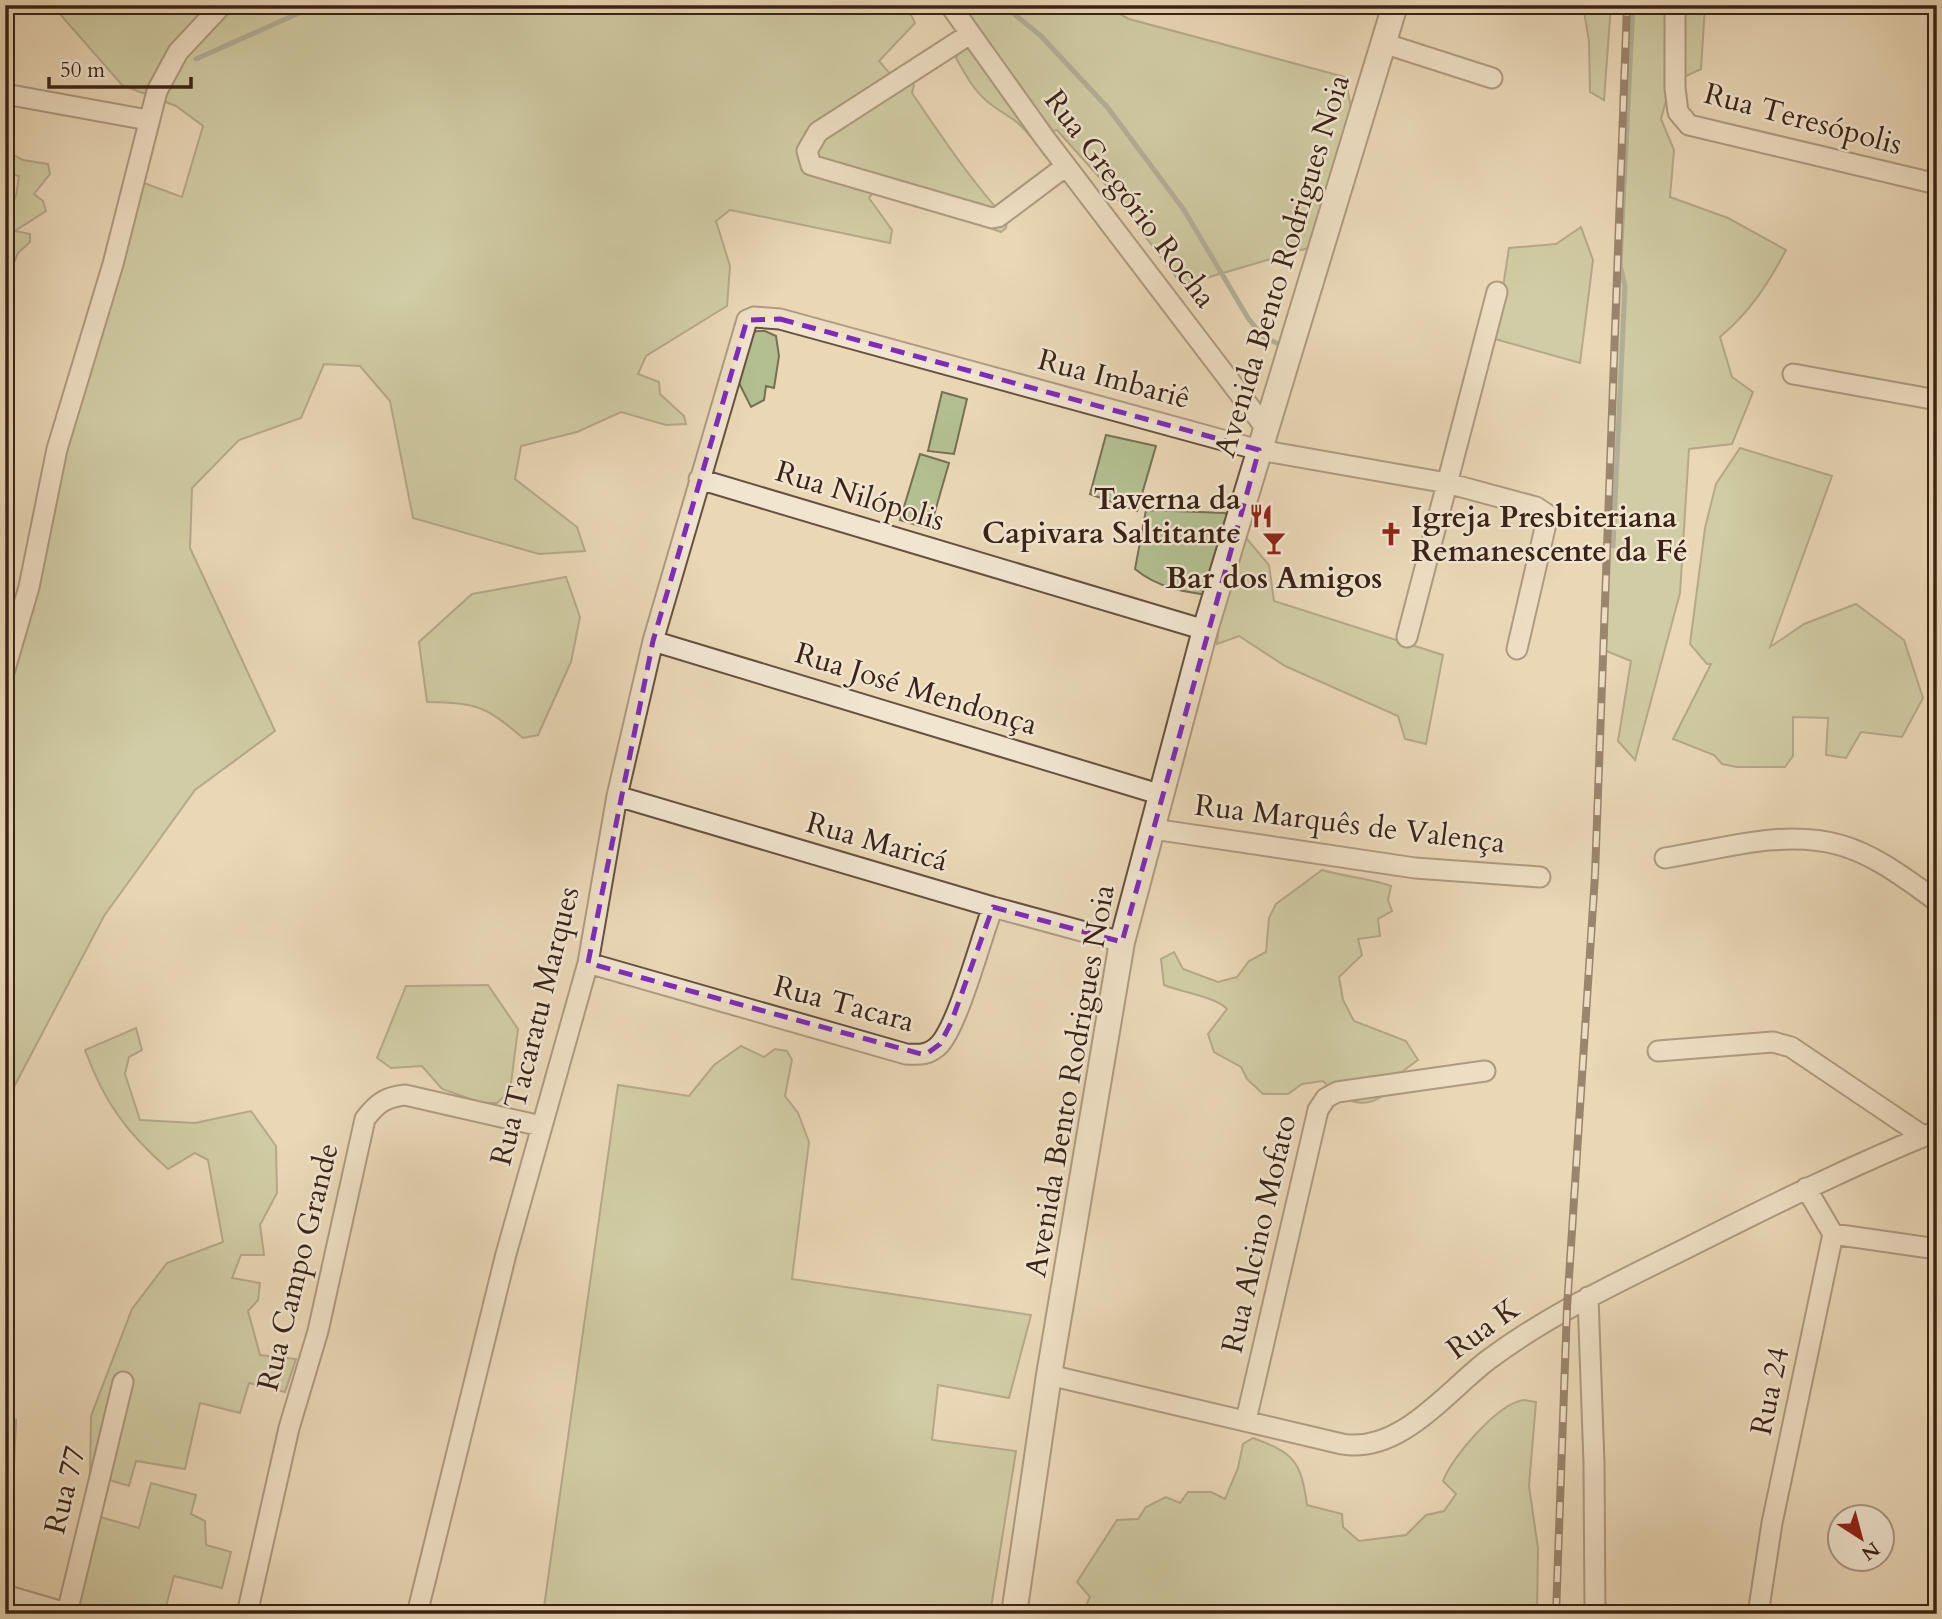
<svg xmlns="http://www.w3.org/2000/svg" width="1942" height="1619" viewBox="0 0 1942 1619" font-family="Cardo,serif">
  <rect width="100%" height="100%" fill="#e9d7b6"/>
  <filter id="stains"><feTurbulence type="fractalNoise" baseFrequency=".00286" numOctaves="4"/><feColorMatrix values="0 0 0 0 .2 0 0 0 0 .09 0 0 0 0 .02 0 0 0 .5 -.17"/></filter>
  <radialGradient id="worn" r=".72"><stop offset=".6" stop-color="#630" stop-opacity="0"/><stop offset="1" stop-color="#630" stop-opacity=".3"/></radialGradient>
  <path fill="#b3bf91" stroke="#767154" stroke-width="2" d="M 52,5 L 203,5 L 211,21 L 230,5 L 906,5 L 915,23 L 879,61 L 897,82 L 910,81 L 914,85 L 912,93 C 942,137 971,181 1007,220 L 1006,228 L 1001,232 L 877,187 L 869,198 L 892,230 L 890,243 L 730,210 L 716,221 L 730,266 L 727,306 L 646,356 L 638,374 L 659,382 L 660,394 L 684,416 L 686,424 L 666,425 L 621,412 L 577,432 L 521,446 L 515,479 L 577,527 L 585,551 L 539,554 L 413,518 L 390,401 L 360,366 L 324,364 L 301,418 L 239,440 L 192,488 L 190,548 L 275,731 L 195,790 L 104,916 L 5,1104 L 5,711 L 75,415 L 144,183 L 182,197 L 203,126 L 176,106 L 122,85 Z
    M 962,5 L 1103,5 L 1129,19 L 1345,77 L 1352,113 L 1315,246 L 1182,285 L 1108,187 L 1057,130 L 1030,136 C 1014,117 1011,119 993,106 C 975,93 966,76 956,58 L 973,19 Z
    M 1583,5 L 1611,5 L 1604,100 L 1590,92 L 1589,41 Z
    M 1634,5 L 1705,6 L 1701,69 L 1671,83 L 1661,119 L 1674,150 L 1670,197 L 1728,218 L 1786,250 C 1768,284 1750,312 1720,337 L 1732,377 L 1753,392 L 1732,444 L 1689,449 L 1680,593 L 1635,760 L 1618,741 L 1631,661 L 1604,650 L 1618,286 Z
    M 5,150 L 23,160 L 48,164 L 50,174 L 34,194 L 43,201 L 46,211 L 15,231 L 30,234 L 30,242 L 18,253 L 10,272 L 5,273 L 5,230 L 13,231 L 5,220 L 16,196 L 19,176 L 5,173 Z
    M 1581,227 L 1593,260 L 1580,363 L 1495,339 L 1509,248 L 1556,244 Z
    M 757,331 L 765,331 L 776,336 L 779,356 L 774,388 L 766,386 L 764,400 L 751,407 L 738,381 L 746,336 Z
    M 942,392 L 967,399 L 954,454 L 928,451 Z
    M 1106,435 L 1156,446 L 1137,511 L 1090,494 Z
    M 1740,448 L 1832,476 L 1770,647 L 1804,624 L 1856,604 L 1904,640 L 1923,698 L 1902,737 L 1861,732 L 1846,758 L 1826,755 L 1828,718 L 1793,717 L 1793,756 L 1785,767 L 1737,767 L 1722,764 L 1714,755 L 1673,739 L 1711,664 L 1707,664 L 1690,644 L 1705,528 L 1716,484 Z
    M 920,454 L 949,463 L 930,529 L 900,520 Z
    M 1146,510 L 1225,513 L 1269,565 L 1274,601 L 1443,655 L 1426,744 L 1405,739 L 1398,716 L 1285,666 L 1239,636 L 1217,644 L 1222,597 C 1191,593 1160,590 1135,569 Z
    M 566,577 L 580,617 L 571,662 L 538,735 L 523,738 C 484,705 477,703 427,702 L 419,642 L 472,594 Z
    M 1322,870 C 1346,877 1368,878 1391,886 L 1388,900 L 1392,911 L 1378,919 L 1380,936 L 1358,939 L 1362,955 L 1339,977 L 1343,1000 L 1354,1021 L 1406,1041 L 1418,1060 C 1411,1065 1403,1070 1397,1077 C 1393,1082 1390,1090 1384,1095 C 1361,1112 1339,1098 1323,1081 L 1302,1084 L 1288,1094 L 1263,1094 L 1247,1079 L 1241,1067 L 1214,1052 L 1208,1034 L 1227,1009 C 1216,997 1181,992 1164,985 L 1161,959 L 1174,952 L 1183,969 L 1218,982 L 1237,977 L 1249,961 L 1266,952 L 1269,918 L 1276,904 Z
    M 488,985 L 518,1029 L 510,1091 L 497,1103 L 482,1103 L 442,1089 L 422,1066 L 391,1068 L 377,1058 L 406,986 Z
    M 136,1028 L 142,1050 L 129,1057 L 125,1074 L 140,1120 L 195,1123 L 251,1111 L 276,1146 L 277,1193 L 260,1225 L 264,1255 L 241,1255 L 232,1278 L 260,1283 L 258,1300 L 248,1311 L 260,1355 L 296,1359 L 285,1392 L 249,1383 L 240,1413 L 200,1403 L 185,1469 L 136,1461 L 129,1486 L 90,1474 L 91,1416 L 132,1309 L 167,1263 L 223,1242 L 208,1160 L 195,1153 L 168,1169 C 126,1132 104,1102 85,1050 Z
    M 741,1046 L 764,1057 L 775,1049 L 787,1051 L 792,1060 L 785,1096 L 798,1113 L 809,1142 L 792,1279 L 1031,1315 L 1009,1398 L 938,1385 L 932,1440 L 1016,1451 L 990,1614 L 543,1614 L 618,1085 L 689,1096 L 714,1065 Z
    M 1524,1400 L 1536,1402 L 1529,1486 L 1538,1548 L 1537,1614 L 1082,1614 L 1090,1597 L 1077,1582 L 1117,1520 L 1138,1519 L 1146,1507 L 1166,1497 L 1180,1503 L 1188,1492 L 1211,1492 L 1225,1499 L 1238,1468 L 1243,1444 L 1253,1438 C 1294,1453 1301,1461 1307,1505 L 1342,1514 L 1343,1527 L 1359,1541 L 1406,1535 L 1426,1515 L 1444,1511 L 1456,1494 L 1443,1481 C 1451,1458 1498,1403 1524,1400 Z
    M 16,1420 L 13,1488 L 5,1509 L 5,1421 Z
    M 151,1483 L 196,1495 L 191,1514 L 205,1521 L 206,1545 L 231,1552 L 222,1588 L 174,1576 L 164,1614 L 114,1614 L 69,1602 L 93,1515 L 139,1528 Z"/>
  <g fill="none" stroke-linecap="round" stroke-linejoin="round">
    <path stroke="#727e71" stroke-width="5" d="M 1003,5 L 1041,36 L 1108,108 L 1184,210 L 1248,318 L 1263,337 L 1281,345
      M 196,59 L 317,5
      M 1613,546 L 1625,286 L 1620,265 L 1633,5"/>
    <g stroke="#66503e" stroke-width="23">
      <path id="minor" d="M 950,5 L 1044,137 L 1265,427
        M 1675,5 L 1675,88 L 1678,112 L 1689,125 L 1937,184
        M 970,34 L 818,132 L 807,151 L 811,165 L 992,218 L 998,217 L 1066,166
        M 1383,43 L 1492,78
        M 5,94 L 148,120
        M 1793,374 L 1937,400
        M 699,479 L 1205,630
        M 1407,637 L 1497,292
        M 653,641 L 1162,795
        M 5,669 L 29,587 L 57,449 L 113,264 L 157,91 L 178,52 L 222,5
        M 617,796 L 993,907 L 1122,942
        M 1153,829 L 1415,868 L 1540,877
        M 1665,858 C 1722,849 1783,829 1840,845 C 1876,855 1907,880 1937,901
        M 588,963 L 906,1054 C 920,1055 930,1055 940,1044 C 959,1022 981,938 993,907
        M 1658,1051 L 1773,1042 L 1791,1047 L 1923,1136
        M 1833,1234 L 1937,1249
        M 1588,1297 L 1594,1463 L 1595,1614
        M 1049,1375 L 1342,1444 C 1400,1454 1446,1392 1488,1360 C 1551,1313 1621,1281 1691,1246 C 1772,1205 1853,1165 1937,1131
        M 1246,1420 L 1318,1110 L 1326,1098 L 1337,1092 L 1485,1071
        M 5,1595 L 70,1614
        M 67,1613 L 123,1382
        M 247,1614 L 289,1428 L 318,1331 L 365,1119 C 377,1103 386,1097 405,1095 L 541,1126
        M 417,1614 L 506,1254 L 588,963 L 617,796 L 653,641 L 747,320 L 754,317 L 780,319 L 1259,450 L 1447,483 L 1536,507 L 1548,515 L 1517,649
        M 1758,1614 L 1772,1523 L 1833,1234 L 1806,1188"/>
    </g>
    <g stroke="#66503e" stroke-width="28">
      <path id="tertiary" d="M 1014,1614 L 1049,1375 L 1122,942 L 1205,630 L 1395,5"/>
    </g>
    <use href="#minor" stroke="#f1e5d0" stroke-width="19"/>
    <use href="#tertiary" stroke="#f1e5d0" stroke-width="24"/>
    <g stroke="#3a2316" stroke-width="8">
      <path id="rail" d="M 1556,1614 L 1567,1308 L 1595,875 L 1627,5"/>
    </g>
    <use href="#rail" stroke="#f1e5d0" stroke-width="5" stroke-dasharray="16" stroke-linecap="butt"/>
  </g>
  <path d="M0 0H1942V1619H0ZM 780,319 L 1259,450 L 1122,942 L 993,907 L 951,1023 L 940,1044 L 925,1055 L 588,963 L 653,641 L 747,320 Z" fill="#e9d7b6" fill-opacity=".55" fill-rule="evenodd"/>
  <path fill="none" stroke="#7b2cbf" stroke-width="5" stroke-dasharray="14 9" stroke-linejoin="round" d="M 780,319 L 1259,450 L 1122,942 L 993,907 L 951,1023 L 940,1044 L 925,1055 L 588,963 L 653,641 L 747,320 Z"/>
  <defs>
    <g id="restaurant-bare" transform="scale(1.89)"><path d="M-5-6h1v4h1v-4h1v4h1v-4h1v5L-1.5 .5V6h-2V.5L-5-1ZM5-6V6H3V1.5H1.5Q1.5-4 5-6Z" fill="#8f2418" stroke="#f1e5d0" stroke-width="2.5" paint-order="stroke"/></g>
    <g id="church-bare" transform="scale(1.89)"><path d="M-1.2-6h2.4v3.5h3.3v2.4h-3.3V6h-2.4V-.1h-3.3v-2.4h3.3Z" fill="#8f2418" stroke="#f1e5d0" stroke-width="2.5" paint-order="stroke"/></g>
    <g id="bar-bare" transform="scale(1.89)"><path d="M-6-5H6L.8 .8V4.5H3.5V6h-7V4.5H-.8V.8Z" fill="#8f2418" stroke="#f1e5d0" stroke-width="2.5" paint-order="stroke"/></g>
  </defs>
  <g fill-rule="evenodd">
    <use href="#restaurant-bare" x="1261" y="516"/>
    <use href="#church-bare" x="1391" y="534"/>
    <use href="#bar-bare" x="1274" y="543"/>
  </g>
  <g text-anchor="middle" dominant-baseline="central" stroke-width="5" stroke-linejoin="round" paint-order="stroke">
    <g font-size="30" fill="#3a2316" stroke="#f1e5d0">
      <text transform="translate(1803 119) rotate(15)">Rua Teresópolis</text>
      <text transform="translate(1130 199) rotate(53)">Rua Gregório Rocha</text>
      <text transform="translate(1282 266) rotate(-73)">Avenida Bento Rodrigues Noia</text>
      <text transform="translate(1114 379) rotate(15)">Rua Imbariê</text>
      <text transform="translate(860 496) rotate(17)">Rua Nilópolis</text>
      <text transform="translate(916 689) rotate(17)">Rua José Mendonça</text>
      <text transform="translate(1350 824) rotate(7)">Rua Marquês de Valença</text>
      <text transform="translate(877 842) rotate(16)">Rua Maricá</text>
      <text transform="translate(844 1004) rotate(15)">Rua Tacara</text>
      <text transform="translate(535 1026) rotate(-76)">Rua Tacaratu Marques</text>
      <text transform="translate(1070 1081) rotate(-80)">Avenida Bento Rodrigues Noia</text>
      <text transform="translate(1259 1234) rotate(-77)">Rua Alcino Mofato</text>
      <text transform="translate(298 1267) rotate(-76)">Rua Campo Grande</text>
      <text transform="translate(1483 1329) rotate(-36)">Rua K</text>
      <text transform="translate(1770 1391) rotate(-78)">Rua 24</text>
      <text transform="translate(65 1490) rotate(-76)">Rua 77</text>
    </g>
    <g font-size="30" font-weight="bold" fill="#3a2316" stroke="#f1e5d0" text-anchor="end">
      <text x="1241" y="499">Taverna da<tspan x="1241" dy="34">Capivara Saltitante</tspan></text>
      <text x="1411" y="517" text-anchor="start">Igreja Presbiteriana<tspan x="1411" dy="34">Remanescente da Fé</tspan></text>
      <text x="1274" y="578" text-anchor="middle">Bar dos Amigos</text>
    </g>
  </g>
  <rect width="1942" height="1619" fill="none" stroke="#e9d7b6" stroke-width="28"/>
  <rect x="7" y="7" width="1928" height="1605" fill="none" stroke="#3a2316" stroke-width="3.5"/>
  <rect x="14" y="14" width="1914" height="1591" fill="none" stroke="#3a2316" stroke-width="2"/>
  <g transform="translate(1861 1538) rotate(144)"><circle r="33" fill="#f1e5d0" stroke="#a89786" stroke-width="2"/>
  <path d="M0-5L12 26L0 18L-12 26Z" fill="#8f2418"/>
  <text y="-10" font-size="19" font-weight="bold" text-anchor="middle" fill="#3a2316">N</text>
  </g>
  <path d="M49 77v10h142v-10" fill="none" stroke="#3a2316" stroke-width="3.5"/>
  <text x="60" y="77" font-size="21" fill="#3a2316" stroke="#f1e5d0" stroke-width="5" paint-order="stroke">50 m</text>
  <rect width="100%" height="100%" filter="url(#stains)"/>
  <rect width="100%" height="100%" fill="url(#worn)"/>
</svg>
